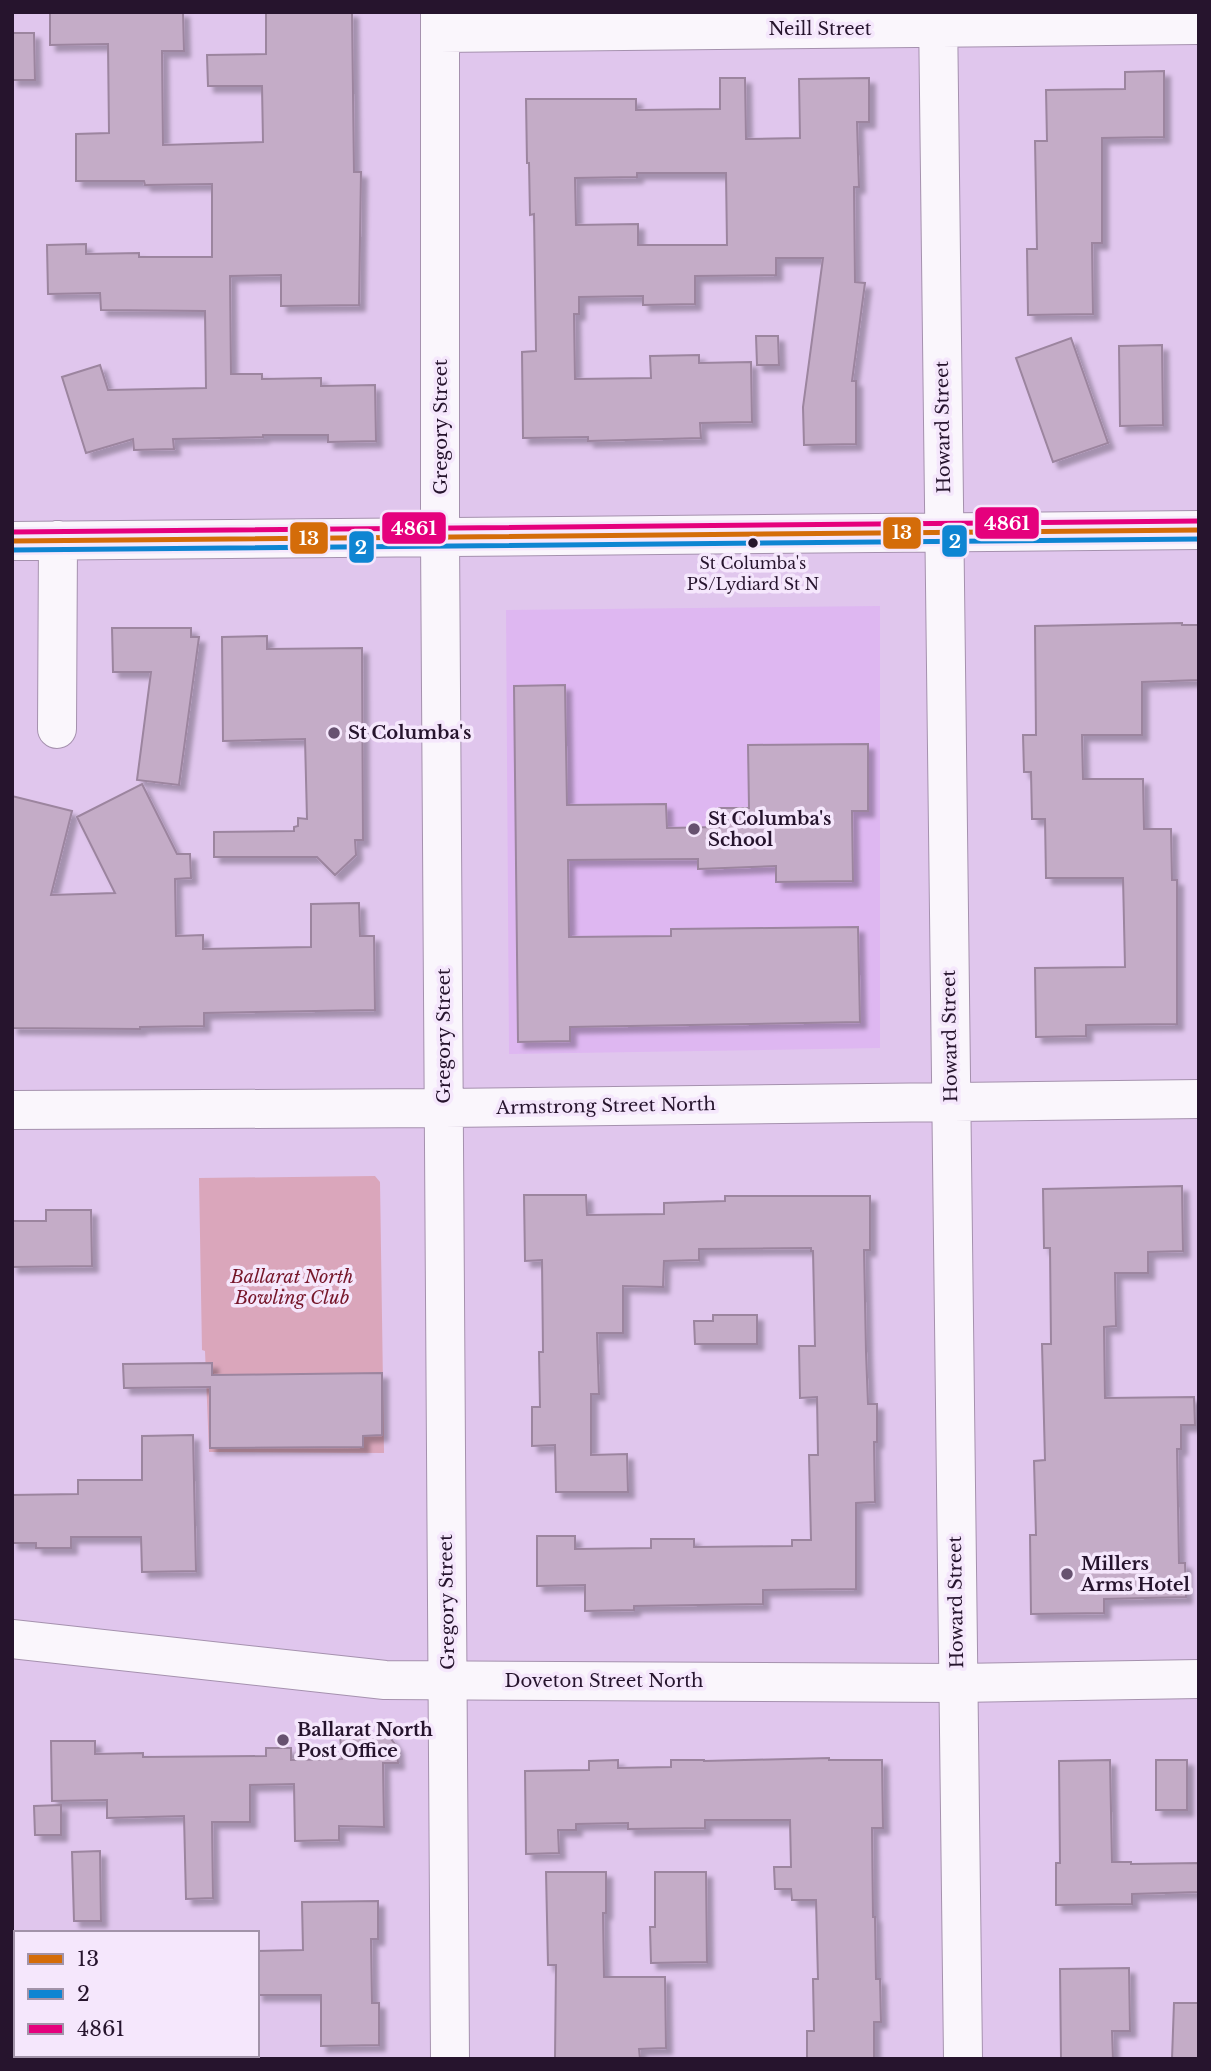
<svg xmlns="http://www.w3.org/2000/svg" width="1211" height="2071" viewBox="0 0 1211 2071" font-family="'Libre Baskerville',serif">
  <defs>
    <filter id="shadow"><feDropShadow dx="6" dy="6" stdDeviation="2" flood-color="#0004"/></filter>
  </defs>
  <rect width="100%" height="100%" fill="#e0c6ed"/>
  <path fill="#deb7f1" d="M 880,606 L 880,1048 L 509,1054 L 506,610 Z"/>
  <path fill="#daa6bb" d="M 375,1176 L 380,1182 L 384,1453 L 209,1452 L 205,1351 L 202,1350 L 199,1178 Z"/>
  <path fill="#c4acc7" stroke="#9c859f" stroke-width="2" fill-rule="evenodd" filter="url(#shadow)" d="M 50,12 L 183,12 L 184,51 L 162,51 L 163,145 L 263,142 L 262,86 L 208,86 L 207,55 L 266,54 L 266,12 L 352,12 L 354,172 L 361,172 L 359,305 L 281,306 L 281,275 L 230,276 L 231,374 L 262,374 L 262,379 L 321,378 L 321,386 L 375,385 L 376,441 L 328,442 L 328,435 L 263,435 L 263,437 L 173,439 L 174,449 L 134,450 L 133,439 L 86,453 L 62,377 L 100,365 L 108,390 L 206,388 L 205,311 L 101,310 L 100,293 L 48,294 L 47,245 L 86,244 L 86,254 L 139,253 L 139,257 L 212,257 L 212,184 L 145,185 L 144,181 L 76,181 L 76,134 L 109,133 L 108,44 L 50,45 Z
    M 12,33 L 34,33 L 35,80 L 12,80 Z
    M 1164,71 L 1164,137 L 1102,138 L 1102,243 L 1092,243 L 1093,314 L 1028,315 L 1027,249 L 1037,249 L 1035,141 L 1047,141 L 1046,90 L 1125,89 L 1125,72 Z
    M 720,78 L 745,78 L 746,139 L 800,138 L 799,79 L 869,78 L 869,122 L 857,122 L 859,187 L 854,187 L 855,282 L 865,283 L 852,381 L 856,381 L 856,444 L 804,445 L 803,407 L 823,258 L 776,258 L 776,275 L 695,276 L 695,304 L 643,305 L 643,296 L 579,297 L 579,314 L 574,314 L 575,379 L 651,378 L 650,356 L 699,355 L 699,363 L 751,362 L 752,422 L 700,423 L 701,438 L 588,441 L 588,437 L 523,438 L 522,352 L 536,351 L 534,214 L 530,215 L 529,163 L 527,163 L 526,99 L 636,99 L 636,110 L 720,109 ZM 637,173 L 726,173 L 727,245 L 638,245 L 638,224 L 576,225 L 575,178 L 637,177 Z
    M 756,336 L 778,336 L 779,365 L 757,365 Z
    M 1071,338 L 1108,443 L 1053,462 L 1016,358 Z
    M 1162,345 L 1163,425 L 1120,426 L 1119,346 Z
    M 1182,623 L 1182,625 L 1199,625 L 1199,680 L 1142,682 L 1142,735 L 1082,735 L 1083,779 L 1143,779 L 1144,829 L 1171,829 L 1172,880 L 1177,880 L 1177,1024 L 1086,1025 L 1086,1036 L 1036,1037 L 1035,968 L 1125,967 L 1123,878 L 1046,878 L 1045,819 L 1032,819 L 1031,772 L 1024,772 L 1023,735 L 1036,735 L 1035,626 Z
    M 112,628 L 191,628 L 191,637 L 199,637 L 179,785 L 137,780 L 151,672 L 113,672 Z
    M 267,636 L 267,649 L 362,648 L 363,840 L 355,840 L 356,855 L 335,875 L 317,857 L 214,857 L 214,832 L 294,831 L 294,827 L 298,826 L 298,818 L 307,819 L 305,739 L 223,741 L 222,637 Z
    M 565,685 L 567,805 L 666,804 L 667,828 L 719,827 L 719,808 L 749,808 L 748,745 L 868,744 L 868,811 L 852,811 L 853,881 L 776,882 L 776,866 L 698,869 L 698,859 L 568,860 L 569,937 L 671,936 L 671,929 L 858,927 L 860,1022 L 570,1027 L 570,1041 L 518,1042 L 514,686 Z
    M 142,784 L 177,854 L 190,854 L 191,878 L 175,879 L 176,936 L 203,935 L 203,949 L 311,947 L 311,904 L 359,903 L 360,936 L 374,936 L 375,1010 L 204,1013 L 204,1026 L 140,1027 L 140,1029 L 12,1028 L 12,796 L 72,811 L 51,895 L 115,893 L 77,817 Z
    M 1182,1186 L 1183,1251 L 1148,1252 L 1148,1273 L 1115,1273 L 1116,1326 L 1104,1327 L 1105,1398 L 1194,1397 L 1195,1425 L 1181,1425 L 1181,1449 L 1177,1449 L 1179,1563 L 1185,1563 L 1186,1597 L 1104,1599 L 1104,1613 L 1031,1614 L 1030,1535 L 1036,1535 L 1034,1461 L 1045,1460 L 1042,1344 L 1051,1344 L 1050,1248 L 1044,1248 L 1043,1189 Z
    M 524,1195 L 586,1195 L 587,1215 L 664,1214 L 664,1203 L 725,1201 L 725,1196 L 870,1196 L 870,1250 L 864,1250 L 866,1352 L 868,1404 L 877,1404 L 877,1442 L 874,1442 L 875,1502 L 856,1503 L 856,1589 L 763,1590 L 763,1604 L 634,1606 L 634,1610 L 585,1611 L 585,1585 L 537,1586 L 537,1536 L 575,1536 L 575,1549 L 651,1548 L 651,1539 L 694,1539 L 694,1547 L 792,1546 L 792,1540 L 811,1540 L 809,1455 L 818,1455 L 817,1397 L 800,1398 L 799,1346 L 815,1346 L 813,1251 L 811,1251 L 811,1248 L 699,1249 L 699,1260 L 664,1261 L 663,1287 L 623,1286 L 623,1333 L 597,1333 L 599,1394 L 591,1394 L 591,1455 L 627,1454 L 628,1492 L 556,1492 L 555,1445 L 532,1446 L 532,1407 L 540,1407 L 539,1352 L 543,1352 L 542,1260 L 525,1261 Z
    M 46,1210 L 91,1210 L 92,1266 L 12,1267 L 12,1221 L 46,1221 Z
    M 713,1315 L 757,1315 L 757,1344 L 695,1344 L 694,1321 L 713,1321 Z
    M 212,1363 L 212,1375 L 382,1373 L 382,1435 L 363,1436 L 363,1447 L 210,1448 L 210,1387 L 124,1388 L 123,1364 Z
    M 193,1435 L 196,1571 L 142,1572 L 141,1537 L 71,1537 L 71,1548 L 36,1548 L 36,1543 L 12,1543 L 12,1495 L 78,1494 L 78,1480 L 142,1480 L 142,1436 Z
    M 340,1736 L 389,1736 L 397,1747 L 398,1763 L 383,1763 L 384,1827 L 339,1826 L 339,1840 L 295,1841 L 294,1784 L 250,1785 L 250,1822 L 212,1822 L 213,1898 L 186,1899 L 184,1816 L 107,1818 L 107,1800 L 52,1801 L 51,1741 L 95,1741 L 95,1754 L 143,1753 L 143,1757 L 266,1756 L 266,1748 L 291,1748 L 291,1760 L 342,1759 Z
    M 829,1758 L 829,1760 L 882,1760 L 883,1828 L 872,1828 L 873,1917 L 875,1917 L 876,1979 L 880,1979 L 881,2022 L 874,2022 L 874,2059 L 807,2059 L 807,2031 L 814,2031 L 813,1979 L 818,1979 L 816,1900 L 792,1900 L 791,1889 L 775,1889 L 774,1867 L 791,1867 L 790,1820 L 705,1820 L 705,1828 L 628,1829 L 628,1823 L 576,1824 L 576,1830 L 558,1830 L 559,1853 L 526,1854 L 525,1771 L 589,1770 L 589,1761 L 618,1760 L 618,1768 L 671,1767 L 671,1760 L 704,1760 L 704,1761 Z
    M 1110,1760 L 1112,1862 L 1131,1862 L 1131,1864 L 1199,1863 L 1199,1892 L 1132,1894 L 1132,1904 L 1056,1905 L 1056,1863 L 1060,1863 L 1059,1761 Z
    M 1156,1760 L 1187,1760 L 1187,1810 L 1156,1810 Z
    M 61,1805 L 61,1835 L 35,1835 L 34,1806 Z
    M 100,1851 L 101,1921 L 74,1921 L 72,1852 Z
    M 546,1872 L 606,1872 L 606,1913 L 603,1913 L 604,1977 L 665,1977 L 666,2048 L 639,2049 L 640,2059 L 555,2059 L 556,1965 L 548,1965 Z
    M 655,1872 L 706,1872 L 707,1962 L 651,1963 L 650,1927 L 655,1927 Z
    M 378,1901 L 378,1939 L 371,1939 L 372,2003 L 379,2003 L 379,2045 L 321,2046 L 321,1995 L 257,1995 L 257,1951 L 303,1950 L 302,1902 Z
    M 1129,1968 L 1130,2031 L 1112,2031 L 1113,2059 L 1061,2059 L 1060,1969 Z
    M 1174,2003 L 1199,2003 L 1199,2059 L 1172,2059 Z"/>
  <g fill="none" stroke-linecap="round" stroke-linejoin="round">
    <g stroke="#a591ae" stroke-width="40">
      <path id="minor" d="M 440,12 L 440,537 L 450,2059
        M 938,12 L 963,2059
        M 440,33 L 1199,25
        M 12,541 L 1199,530
        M 57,729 L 58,540
        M 12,1110 L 445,1108 L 1199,1099"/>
    </g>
    <g stroke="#a591ae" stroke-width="40">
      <path id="major" d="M 12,1639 L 385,1680 L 957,1683 L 1199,1679"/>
    </g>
    <use href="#minor" stroke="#faf6fc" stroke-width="38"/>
    <use href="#major" stroke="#faf6fc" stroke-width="38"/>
    <g stroke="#f5e7fc" stroke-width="10">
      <path id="bus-1" d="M 12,541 L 1199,530"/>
    </g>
    <g stroke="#f5e7fc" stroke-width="10">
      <path id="bus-2" d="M 12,550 L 1199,539"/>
    </g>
    <g stroke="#f5e7fc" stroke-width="10">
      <path id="bus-3" d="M 12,532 L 1199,521"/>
    </g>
    <use href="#bus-1" stroke="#d46c09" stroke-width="5"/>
    <use href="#bus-2" stroke="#0e85d2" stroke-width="5"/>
    <use href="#bus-3" stroke="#e5007d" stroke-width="5"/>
  </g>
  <circle fill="#26142d" stroke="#f5e7fc" stroke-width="2.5" cx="753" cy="543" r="6"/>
  <g fill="#675270" stroke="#f5e7fc" stroke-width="2.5">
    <circle cx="334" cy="733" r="7"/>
    <circle cx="694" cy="829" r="7"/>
    <circle cx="1067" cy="1574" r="7"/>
    <circle cx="283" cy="1740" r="7"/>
  </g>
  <g text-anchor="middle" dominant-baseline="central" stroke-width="7" stroke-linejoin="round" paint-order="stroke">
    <g font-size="16" fill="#26142d" stroke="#f5e7fc">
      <text x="753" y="563">St Columba's<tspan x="753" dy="21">PS/Lydiard St N</tspan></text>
    </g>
    <g font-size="18" fill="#26142d" stroke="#f5e7fc">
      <text x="820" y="29">Neill Street</text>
      <text transform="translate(441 427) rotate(-90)">Gregory Street</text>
      <text transform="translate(943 427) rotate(-91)">Howard Street</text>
      <text transform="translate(444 1036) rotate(-90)">Gregory Street</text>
      <text transform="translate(950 1036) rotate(-91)">Howard Street</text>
      <text transform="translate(606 1106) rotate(-1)">Armstrong Street North</text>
      <text transform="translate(447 1602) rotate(-91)">Gregory Street</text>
      <text transform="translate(956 1602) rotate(-91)">Howard Street</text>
      <text x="604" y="1681">Doveton Street North</text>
    </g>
    <g font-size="18" font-weight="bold" fill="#26142d" stroke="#f5e7fc" text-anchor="start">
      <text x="348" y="733">St Columba's</text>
      <text x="708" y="819">St Columba's<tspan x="708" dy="21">School</tspan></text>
      <text x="1081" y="1564">Millers<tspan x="1081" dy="21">Arms Hotel</tspan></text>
      <text x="297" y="1730">Ballarat North<tspan x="297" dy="21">Post Office</tspan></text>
    </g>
    <g font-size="18" font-style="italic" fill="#76162a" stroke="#f5e7fc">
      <text x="292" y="1277">Ballarat North<tspan x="292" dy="21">Bowling Club</tspan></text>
    </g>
  </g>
  <g stroke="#f5e7fc" stroke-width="2.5">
    <rect x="974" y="506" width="66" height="34" rx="7" fill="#e5007d"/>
    <rect x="381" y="511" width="66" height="34" rx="7" fill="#e5007d"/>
    <rect x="882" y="516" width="40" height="34" rx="7" fill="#d46c09"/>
    <rect x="289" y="521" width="40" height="34" rx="7" fill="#d46c09"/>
    <rect x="941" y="524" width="27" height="34" rx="7" fill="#0e85d2"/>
    <rect x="348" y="530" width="27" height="34" rx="7" fill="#0e85d2"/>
  </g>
  <g font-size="19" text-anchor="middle" font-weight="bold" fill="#fff">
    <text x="1007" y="530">4861</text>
    <text x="414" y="535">4861</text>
    <text x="902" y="539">13</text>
    <text x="309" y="545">13</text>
    <text x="955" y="548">2</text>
    <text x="361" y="554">2</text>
  </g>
  <rect width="1211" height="2071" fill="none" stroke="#26142d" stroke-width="28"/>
  <rect x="14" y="1931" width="245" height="126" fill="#f5e7fc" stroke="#a293a9" stroke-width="2"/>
  <rect x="28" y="1954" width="35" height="10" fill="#d46c09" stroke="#a293a9" stroke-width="2"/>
  <text x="77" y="1966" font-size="21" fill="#26142d">13</text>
  <rect x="28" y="1989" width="35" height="10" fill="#0e85d2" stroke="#a293a9" stroke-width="2"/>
  <text x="77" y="2001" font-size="21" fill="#26142d">2</text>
  <rect x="28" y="2024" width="35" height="10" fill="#e5007d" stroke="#a293a9" stroke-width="2"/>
  <text x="77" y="2036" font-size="21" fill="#26142d">4861</text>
</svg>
